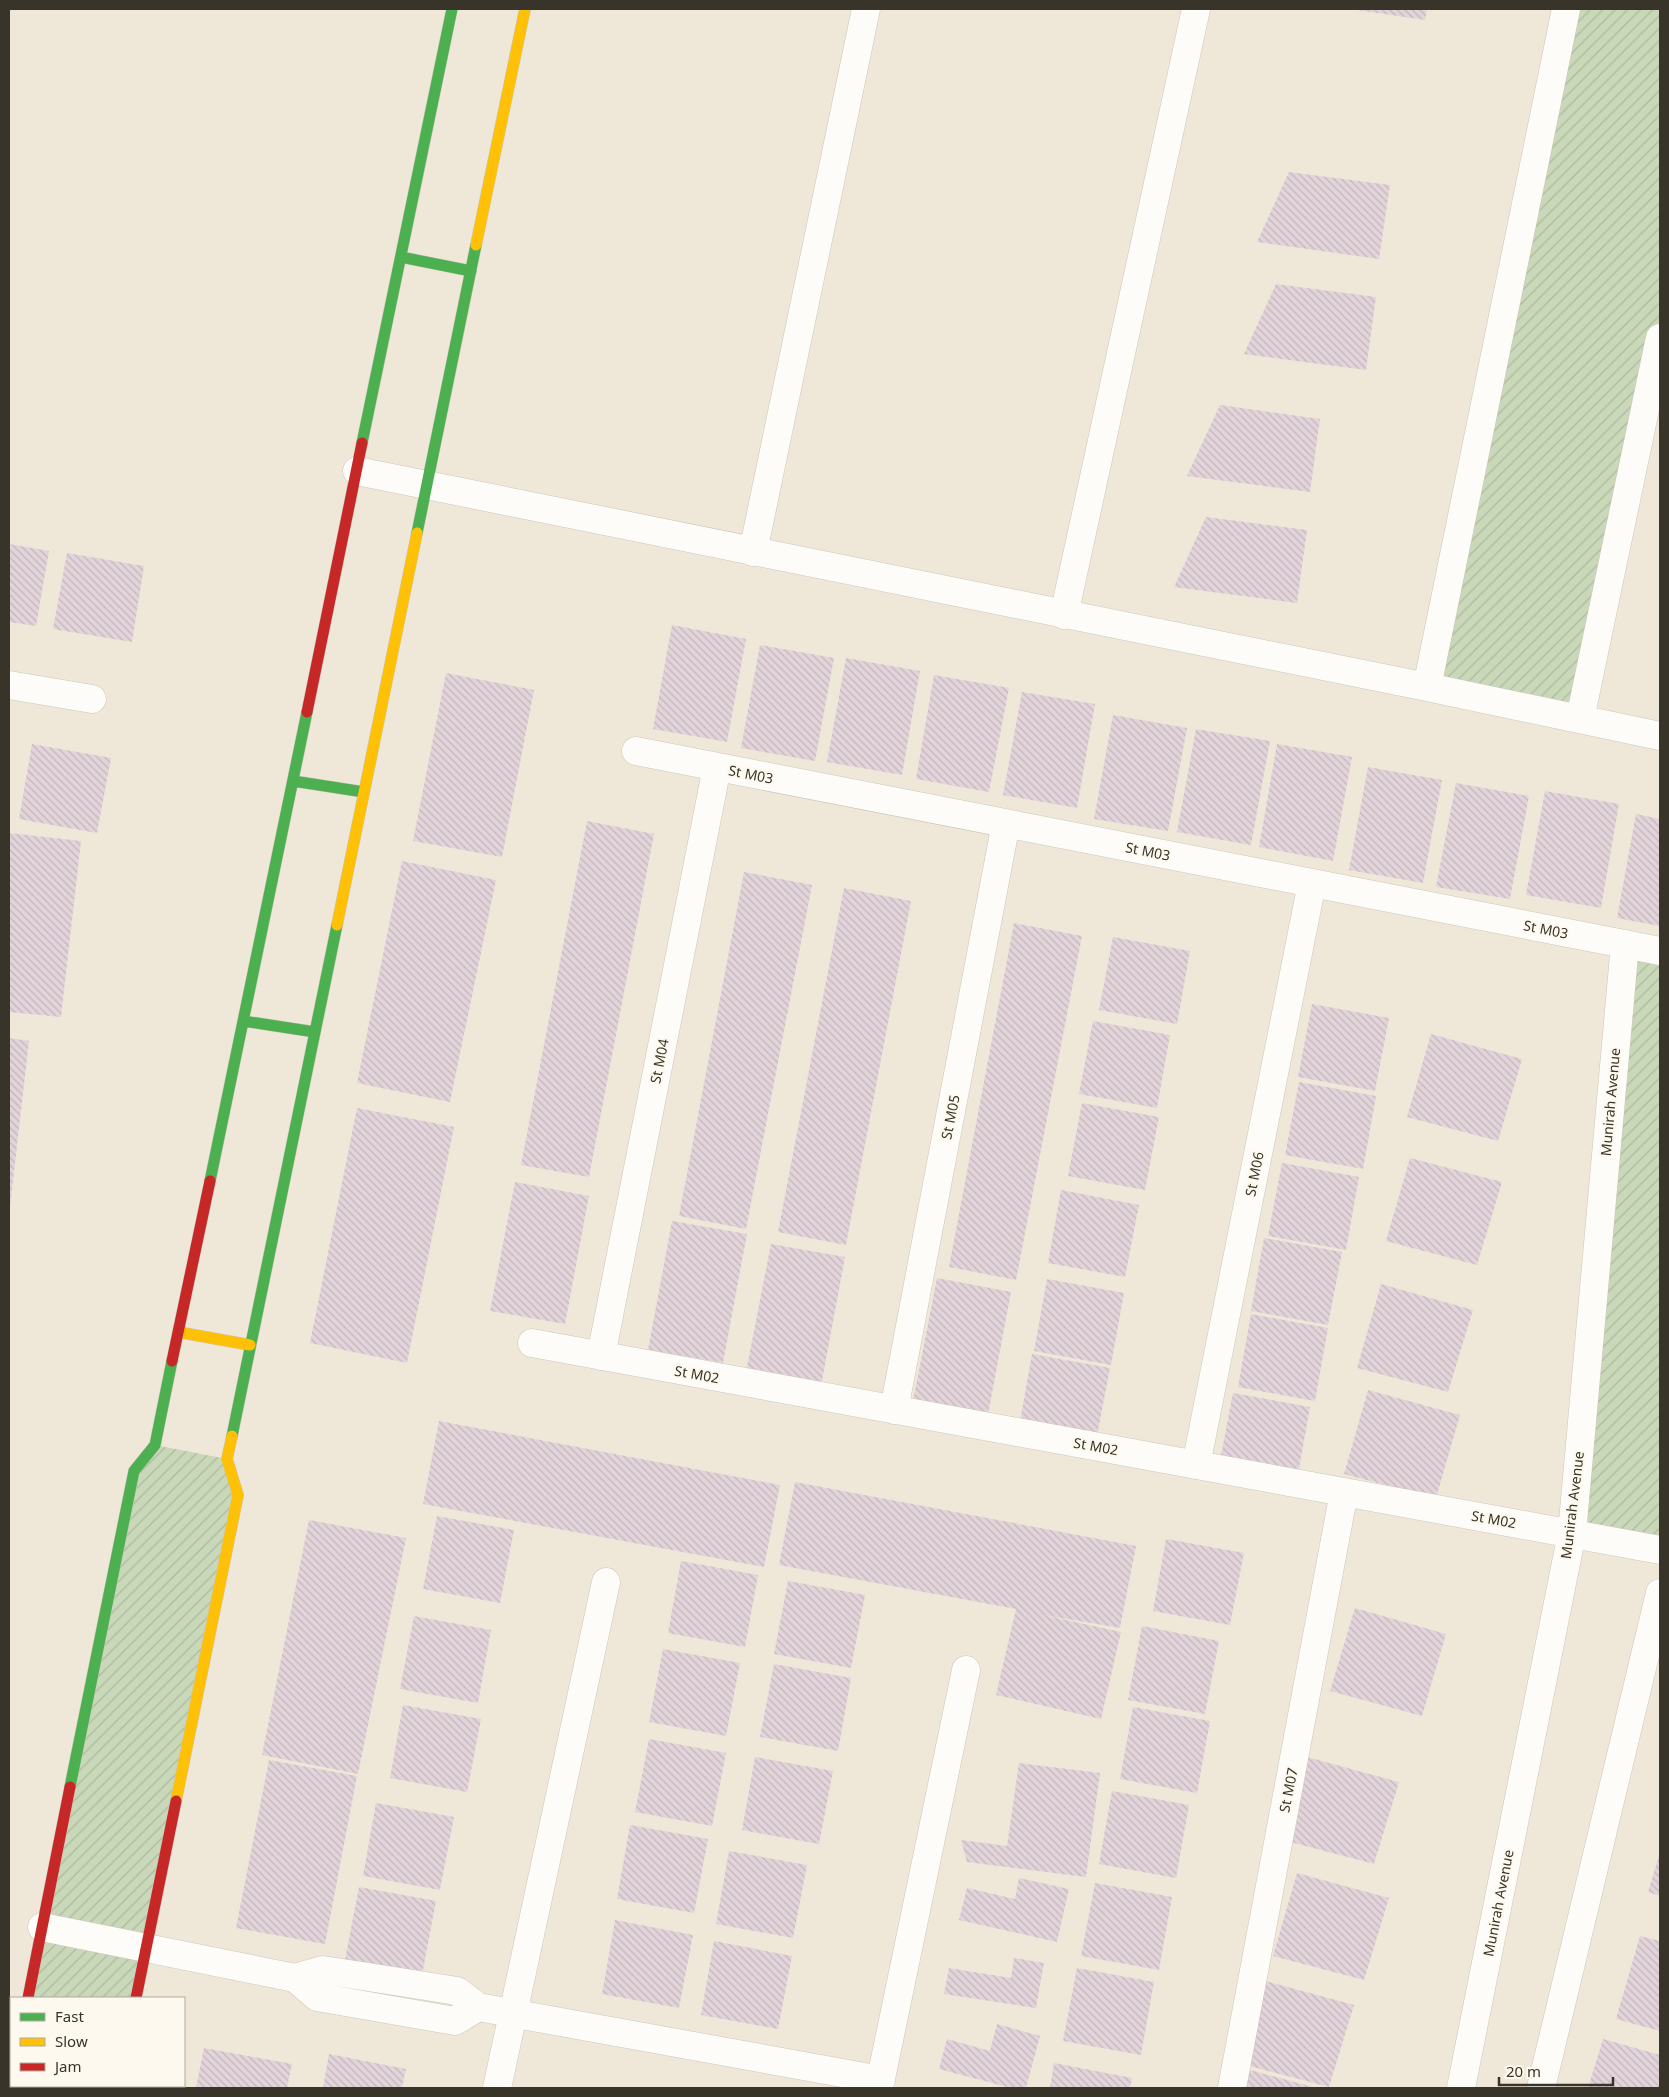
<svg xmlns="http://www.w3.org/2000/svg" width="1669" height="2097" viewBox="0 0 1669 2097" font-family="'Noto Sans',sans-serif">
  <defs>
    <pattern id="garden-furrows" width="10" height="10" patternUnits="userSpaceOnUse" patternTransform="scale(1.25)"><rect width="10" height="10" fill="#c9d8b8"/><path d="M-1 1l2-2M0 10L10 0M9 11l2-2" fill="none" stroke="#adba9e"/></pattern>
    <pattern id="building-back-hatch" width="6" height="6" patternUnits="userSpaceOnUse" patternTransform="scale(1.25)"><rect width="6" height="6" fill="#e2d4da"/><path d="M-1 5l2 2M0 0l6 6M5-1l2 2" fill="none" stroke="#c3b7bb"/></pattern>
  </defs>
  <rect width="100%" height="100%" fill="#efe8d9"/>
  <path fill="url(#garden-furrows)" d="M 1566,9 L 1660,9 L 1660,338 L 1580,719 L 1427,687 Z
    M 1625,944 L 1660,951 L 1660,1550 L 1572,1533 Z
    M 155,1445 L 227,1459 L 238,1495 L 136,1998 L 28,1998 L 134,1471 Z
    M 11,2086 L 118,2086 L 118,2088 L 10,2088 Z"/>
  <path fill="url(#building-back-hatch)" d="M 1350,9 L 1427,9 L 1425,20 Z
    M 1289,172 L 1390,185 L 1379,259 L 1257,242 Z
    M 1276,284 L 1376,297 L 1366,370 L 1244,354 Z
    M 1220,405 L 1320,419 L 1310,492 L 1187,476 Z
    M 1206,517 L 1307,530 L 1297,603 L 1174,587 Z
    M 9,544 L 49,551 L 36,626 L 9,622 Z
    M 67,553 L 144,566 L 132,642 L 53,629 Z
    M 672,625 L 746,639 L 727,742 L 653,729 Z
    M 760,645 L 834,658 L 815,761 L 741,748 Z
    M 846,658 L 920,671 L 902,775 L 827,762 Z
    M 446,673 L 534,690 L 502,857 L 413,841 Z
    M 934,675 L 1009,688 L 989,792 L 916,779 Z
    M 1022,692 L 1095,704 L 1077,808 L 1003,795 Z
    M 1113,715 L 1187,728 L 1168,831 L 1094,819 Z
    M 1196,729 L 1270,741 L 1251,845 L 1177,832 Z
    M 32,744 L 111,758 L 97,833 L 19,819 Z
    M 1277,744 L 1352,757 L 1333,861 L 1259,847 Z
    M 1368,767 L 1442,780 L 1423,883 L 1349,870 Z
    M 1456,783 L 1529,796 L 1510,899 L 1436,887 Z
    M 1545,791 L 1619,804 L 1601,908 L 1526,895 Z
    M 1636,814 L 1660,819 L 1660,926 L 1617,918 Z
    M 587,821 L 654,834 L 589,1177 L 521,1165 Z
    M 9,833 L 81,841 L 61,1017 L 9,1012 Z
    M 402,861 L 496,880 L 450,1102 L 357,1083 Z
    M 744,872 L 812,885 L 746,1229 L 679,1216 Z
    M 844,888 L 911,901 L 846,1245 L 778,1232 Z
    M 1014,923 L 1082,936 L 1016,1280 L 949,1267 Z
    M 1113,937 L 1190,951 L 1177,1024 L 1099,1010 Z
    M 1312,1004 L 1389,1018 L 1375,1091 L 1298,1077 Z
    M 1093,1021 L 1170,1035 L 1157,1108 L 1079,1094 Z
    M 1431,1034 L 1522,1059 L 1498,1141 L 1407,1117 Z
    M 9,1038 L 29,1041 L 10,1207 L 9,1207 Z
    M 1299,1082 L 1376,1096 L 1363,1169 L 1285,1155 Z
    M 1082,1103 L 1159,1117 L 1145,1190 L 1068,1176 Z
    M 357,1108 L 454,1127 L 407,1363 L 310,1343 Z
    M 1410,1158 L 1502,1182 L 1477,1265 L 1386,1241 Z
    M 1282,1163 L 1359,1177 L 1346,1250 L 1268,1236 Z
    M 515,1182 L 589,1196 L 565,1324 L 490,1311 Z
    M 1061,1190 L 1139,1205 L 1125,1277 L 1048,1263 Z
    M 672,1221 L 747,1234 L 723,1363 L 648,1350 Z
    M 1264,1238 L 1342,1252 L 1328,1325 L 1251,1311 Z
    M 771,1244 L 845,1257 L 821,1386 L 746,1372 Z
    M 937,1278 L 1011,1292 L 987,1420 L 912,1406 Z
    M 1047,1279 L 1124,1293 L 1111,1365 L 1034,1351 Z
    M 1381,1284 L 1473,1310 L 1448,1392 L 1357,1368 Z
    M 1251,1314 L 1328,1328 L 1315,1401 L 1238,1387 Z
    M 1032,1354 L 1110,1368 L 1096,1441 L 1019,1427 Z
    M 1368,1390 L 1460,1415 L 1436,1498 L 1344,1474 Z
    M 1233,1393 L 1310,1407 L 1297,1480 L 1219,1466 Z
    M 439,1421 L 780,1485 L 764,1567 L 423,1504 Z
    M 795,1482 L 1136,1546 L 1120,1628 L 1043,1615 L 1121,1632 L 1101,1719 L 996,1695 L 1016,1609 L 779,1565 Z
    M 437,1516 L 514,1530 L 500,1603 L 423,1589 Z
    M 309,1520 L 406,1538 L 358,1774 L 262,1755 Z
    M 1166,1539 L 1244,1553 L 1230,1625 L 1153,1611 Z
    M 681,1561 L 758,1575 L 745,1647 L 668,1633 Z
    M 788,1581 L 865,1595 L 851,1668 L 774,1654 Z
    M 1355,1608 L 1446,1634 L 1422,1716 L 1330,1691 Z
    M 414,1616 L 491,1630 L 478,1703 L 400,1689 Z
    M 1142,1626 L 1219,1641 L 1205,1714 L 1128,1700 Z
    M 663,1649 L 740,1663 L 726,1736 L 649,1722 Z
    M 774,1664 L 851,1678 L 838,1751 L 760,1737 Z
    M 403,1705 L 481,1719 L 467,1792 L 390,1778 Z
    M 1133,1707 L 1210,1721 L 1197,1793 L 1120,1779 Z
    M 649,1739 L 726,1753 L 712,1826 L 635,1812 Z
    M 755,1757 L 833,1771 L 819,1844 L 742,1830 Z
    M 1307,1757 L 1399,1782 L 1374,1864 L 1283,1840 Z
    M 269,1760 L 357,1776 L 325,1944 L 236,1928 Z
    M 1019,1763 L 1100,1773 L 1086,1877 L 967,1862 L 961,1840 L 1007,1846 Z
    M 1112,1791 L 1189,1805 L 1176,1878 L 1099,1864 Z
    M 376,1803 L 454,1817 L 440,1890 L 363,1876 Z
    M 630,1825 L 708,1839 L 694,1913 L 617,1899 Z
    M 729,1851 L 807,1865 L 793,1938 L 716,1924 Z
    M 1660,1852 L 1660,1896 L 1648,1892 Z
    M 1297,1873 L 1389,1898 L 1364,1980 L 1273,1956 Z
    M 1019,1878 L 1069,1889 L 1057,1942 L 959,1920 L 967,1888 L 1015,1899 Z
    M 1095,1883 L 1172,1897 L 1159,1970 L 1081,1956 Z
    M 359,1887 L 436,1901 L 422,1975 L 345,1960 Z
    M 615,1920 L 693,1935 L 679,2008 L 602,1994 Z
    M 1640,1936 L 1660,1941 L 1660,2031 L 1616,2019 Z
    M 714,1941 L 792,1956 L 778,2029 L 701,2015 Z
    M 1014,1958 L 1044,1963 L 1036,2008 L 944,1994 L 949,1968 L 1011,1978 Z
    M 1077,1968 L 1154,1982 L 1141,2055 L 1063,2041 Z
    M 1262,1980 L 1354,2005 L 1329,2087 L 1238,2063 Z
    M 997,2024 L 1040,2036 L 1026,2088 L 1011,2088 L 939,2069 L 947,2039 L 990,2051 Z
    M 1603,2039 L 1660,2055 L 1660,2088 L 1588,2088 Z
    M 204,2048 L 292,2064 L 287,2088 L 196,2088 Z
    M 329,2054 L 406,2069 L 402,2088 L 323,2088 Z
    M 1054,2063 L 1132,2078 L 1130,2088 L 1050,2088 Z
    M 1250,2070 L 1317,2088 L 1245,2088 Z"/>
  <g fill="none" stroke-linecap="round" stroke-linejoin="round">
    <g stroke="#ccc6ba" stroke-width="29">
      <path id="street" d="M 357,471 L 1427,687 L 1660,736
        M 753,552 L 866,9
        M 1064,615 L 1196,9
        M 9,685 L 92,699
        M 1427,687 L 1566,9
        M 1580,719 L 1660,338
        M 636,751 L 1660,951
        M 532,1343 L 1660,1550
        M 601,1356 L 717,767
        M 894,1410 L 1006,823
        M 1196,1465 L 1312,883
        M 42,1927 L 295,1978 L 323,1970 L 362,1976 L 457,1991 L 478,2007 L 881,2080
        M 295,1978 L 317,1997 L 455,2021 L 478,2007
        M 497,2088 L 606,1582
        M 879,2088 L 966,1670
        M 1232,2088 L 1344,1492
        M 1461,2088 L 1572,1533 L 1625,944
        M 1541,2088 L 1660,1593"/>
    </g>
    <g stroke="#ccc6ba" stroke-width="12">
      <path id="fast" d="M 401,257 L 471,271
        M 362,443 L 452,9
        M 417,533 L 476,245
        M 293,781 L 364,792
        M 243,1021 L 315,1032
        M 210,1181 L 307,712
        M 232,1436 L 337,925
        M 70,1787 L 134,1471 L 155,1445 L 172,1361
        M 118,2086 L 118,2088"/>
    </g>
    <g stroke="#ccc6ba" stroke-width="12">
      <path id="slow" d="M 476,245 L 525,9
        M 337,925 L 417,533
        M 178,1332 L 250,1345
        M 176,1801 L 238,1495 L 227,1459 L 232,1436"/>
    </g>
    <g stroke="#ccc6ba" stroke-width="12">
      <path id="jam" d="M 307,712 L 362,443
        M 172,1361 L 210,1181
        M 28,1998 L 70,1787
        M 136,1998 L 176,1801
        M 10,2088 L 11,2080"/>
    </g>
    <use href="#street" stroke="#fdfcf9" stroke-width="28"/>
    <use href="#fast" stroke="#4caf50" stroke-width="11"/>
    <use href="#slow" stroke="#ffc107" stroke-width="11"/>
    <use href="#jam" stroke="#c62828" stroke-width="11"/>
  </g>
  <g text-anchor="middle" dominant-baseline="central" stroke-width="4.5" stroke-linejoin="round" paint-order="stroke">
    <g font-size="14" fill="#393429" stroke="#fef9ee">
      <text transform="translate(751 774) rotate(11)">St M03</text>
      <text transform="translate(1148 851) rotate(11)">St M03</text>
      <text transform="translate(1546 929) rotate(11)">St M03</text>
      <text transform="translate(659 1061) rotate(-79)">St M04</text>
      <text transform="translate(1610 1102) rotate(-85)">Munirah Avenue</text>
      <text transform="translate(950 1117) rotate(-79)">St M05</text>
      <text transform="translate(1254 1174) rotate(-79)">St M06</text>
      <text transform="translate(697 1374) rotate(10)">St M02</text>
      <text transform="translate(1096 1446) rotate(10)">St M02</text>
      <text transform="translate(1572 1505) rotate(-83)">Munirah Avenue</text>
      <text transform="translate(1494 1519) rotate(10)">St M02</text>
      <text transform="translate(1288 1790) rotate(-79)">St M07</text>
      <text transform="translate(1498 1903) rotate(-79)">Munirah Avenue</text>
    </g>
  </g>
  <rect width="1669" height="2097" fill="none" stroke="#393429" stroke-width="20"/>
  <rect x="10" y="1997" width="175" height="90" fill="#fef9ee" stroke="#afaa9f"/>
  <rect x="20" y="2013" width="25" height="8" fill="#4caf50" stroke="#afaa9f"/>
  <text x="55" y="2022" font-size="15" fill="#393429">Fast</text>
  <rect x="20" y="2038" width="25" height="8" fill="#ffc107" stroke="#afaa9f"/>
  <text x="55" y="2047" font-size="15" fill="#393429">Slow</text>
  <rect x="20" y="2063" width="25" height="8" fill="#c62828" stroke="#afaa9f"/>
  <text x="55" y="2072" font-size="15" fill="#393429">Jam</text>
  <path d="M1499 2077v8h114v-8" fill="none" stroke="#393429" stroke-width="2.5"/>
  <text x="1506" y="2077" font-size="15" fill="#393429" stroke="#fef9ee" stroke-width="4" paint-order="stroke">20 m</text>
</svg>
